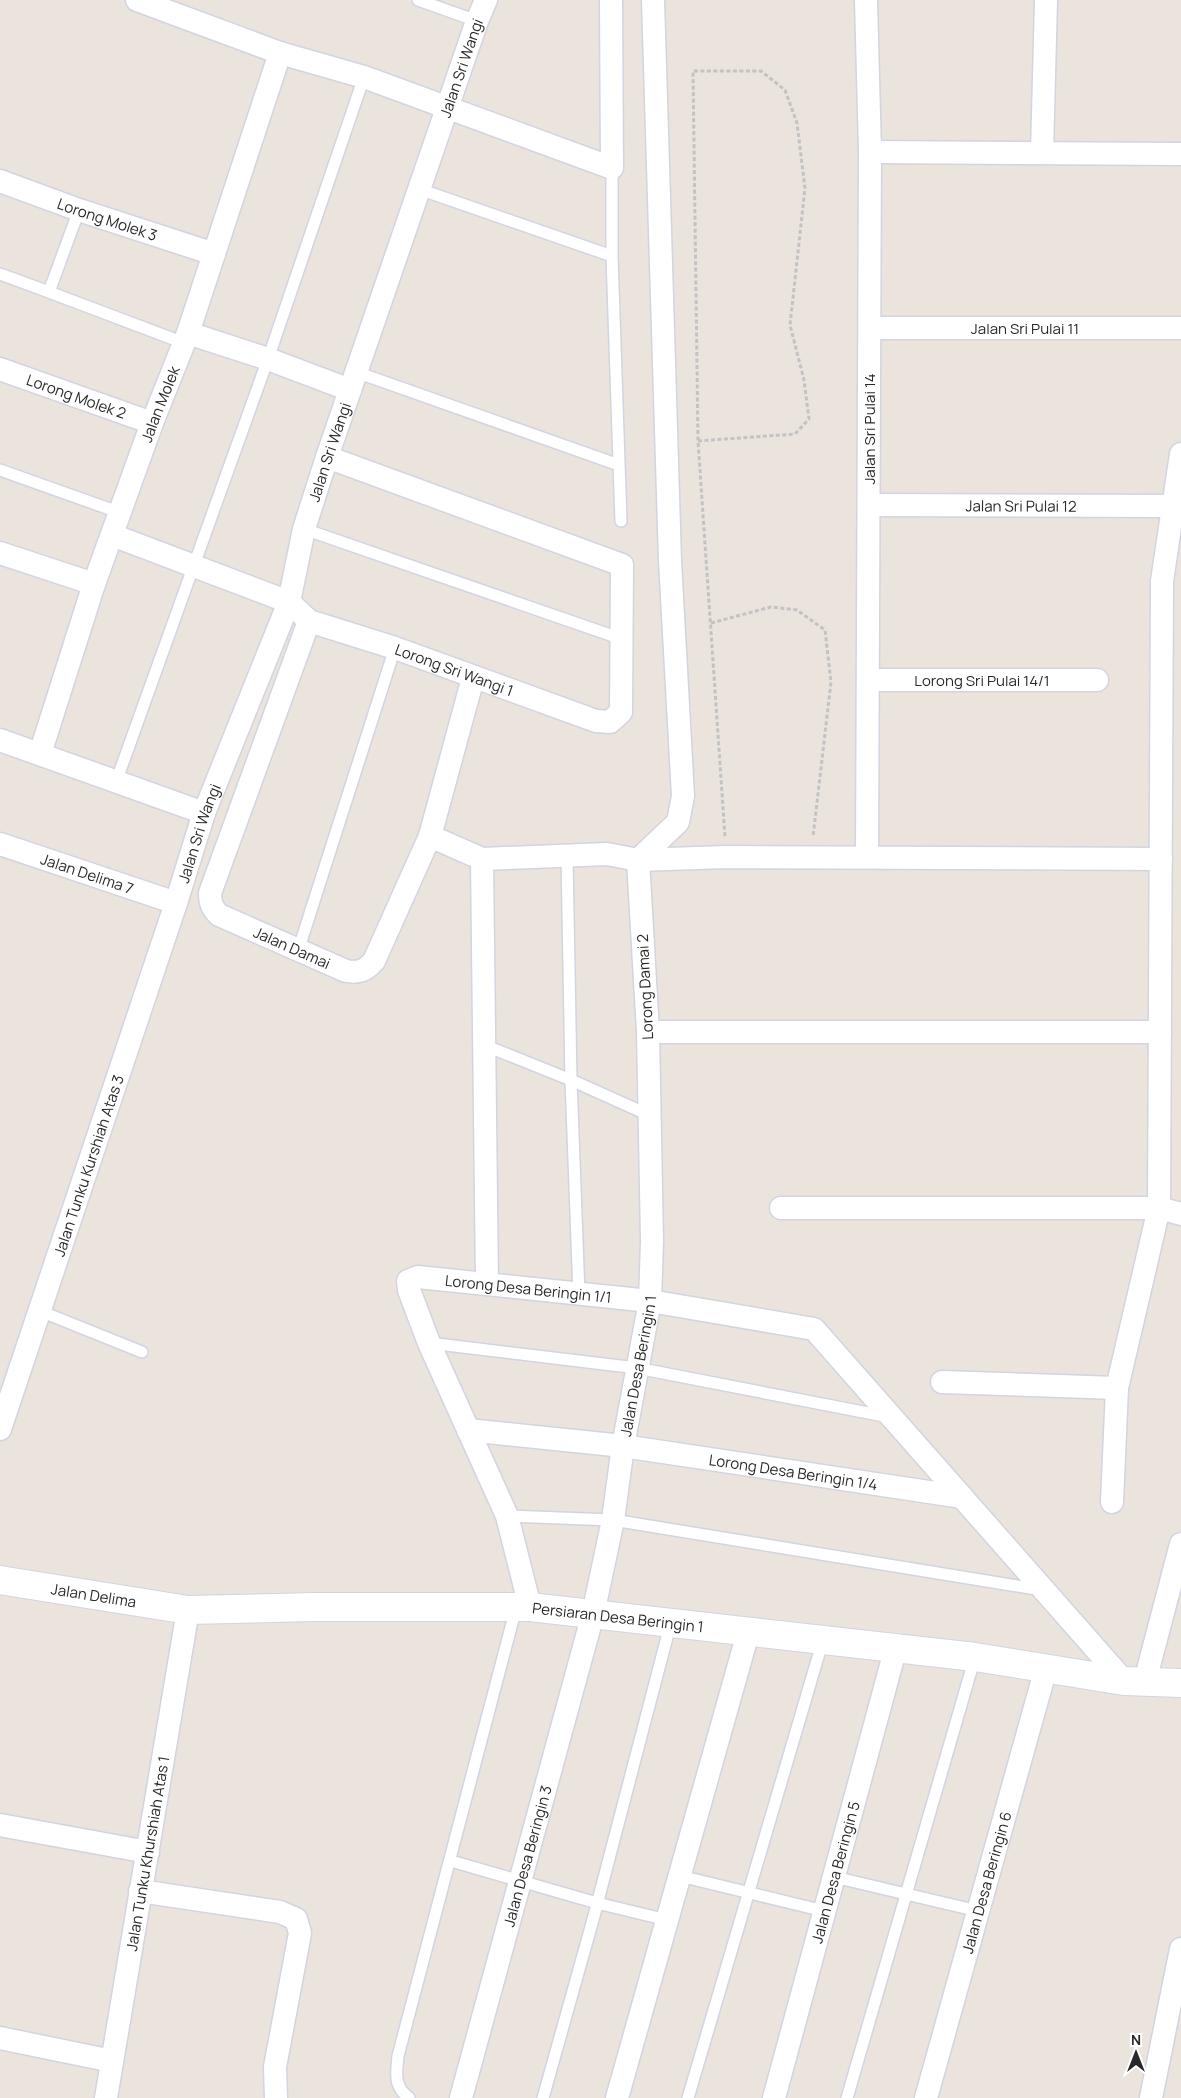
<svg xmlns="http://www.w3.org/2000/svg" width="1181" height="2098" viewBox="0 0 1181 2098" font-family="Manrope,sans-serif">
  <rect width="100%" height="100%" fill="#eae4dc"/>
  <g fill="none" stroke-linecap="round" stroke-linejoin="round">
    <g stroke="#d2d4e0" stroke-width="14">
      <path id="lane" d="M 418,0 L 477,21
        M 612,168 L 612,256 L 621,521
        M 419,189 L 612,256
        M 0,274 L 49,292 L 79,210
        M 49,292 L 184,343
        M 356,372 L 619,465
        M 0,470 L 121,513
        M 304,529 L 622,639
        M 116,782 L 268,359 L 364,77
        M 567,857 L 571,1080 L 579,1294
        M 298,951 L 395,648
        M 484,1045 L 571,1080 L 649,1115
        M 40,1311 L 142,1352
        M 429,1343 L 637,1368 L 889,1417
        M 507,1516 L 613,1520 L 1042,1590
        M 451,1861 L 597,1903 L 667,1920
        M 680,1876 L 824,1911
        M 834,1877 L 978,1911
        M 409,2098 C 394,2087 396,2074 398,2056 L 516,1608
        M 543,2098 L 594,1916 L 671,1622
        M 688,2098 L 823,1640
        M 847,2098 L 975,1657"/>
    </g>
    <g stroke="#d2d4e0" stroke-width="25">
      <g id="street">
        <path d="M 137,0 L 280,53 L 364,77 L 612,168 L 611,0"/>
        <path d="M 866,0 L 870,152 L 867,857"/>
        <path d="M 870,152 L 1181,154"/>
        <path d="M 1042,153 L 1046,0"/>
        <path id="s1" d="M 0,181 L 79,210 L 214,254"/>
        <path id="s2" d="M 870,328 L 1181,328"/>
        <path d="M 188,333 L 268,359 L 350,390"/>
        <path id="s3" d="M 0,369 L 152,423"/>
        <path id="s4" d="M 869,505 L 1173,506"/>
        <path id="s5" d="M 112,535 L 289,602 L 309,621 L 395,648 L 596,721 L 610,722 L 621,712 L 622,565 L 327,457"/>
        <path d="M 0,553 L 94,584"/>
        <path id="s6" d="M 309,621 L 210,893 C 210,903 212,908 219,915 L 346,971 C 359,973 365,971 374,961 L 430,836 L 473,678"/>
        <path id="s7" d="M 868,680 L 1097,680"/>
        <path d="M 0,740 L 204,813"/>
        <path id="s8" d="M 40,754 L 94,584 L 152,423 L 188,333 L 280,53"/>
        <path d="M 430,836 L 482,859 L 607,854 L 638,860 L 726,857 L 1161,859"/>
        <path id="s9" d="M 0,844 L 176,903"/>
        <path d="M 482,859 L 487,1284"/>
        <path d="M 648,1032 L 1160,1032"/>
        <path d="M 781,1208 L 1159,1208 L 1181,1214"/>
        <path d="M 942,1382 L 1117,1388"/>
        <path id="s10" d="M 0,1429 L 176,903 L 204,813 L 289,602 L 304,529 L 327,457 L 477,21 L 486,0"/>
        <path id="s11" d="M 468,1430 L 623,1446 L 962,1497"/>
        <path d="M 1112,1502 L 1117,1388 L 1159,1208 L 1162,581 L 1181,454"/>
        <path id="s12" d="M 530,1607 L 507,1516 L 429,1343 L 409,1290 L 408,1281 L 418,1277 L 650,1301 L 814,1329 L 1124,1681"/>
        <path d="M 1145,1681 L 1181,1544"/>
        <path d="M 0,1825 L 148,1852"/>
        <path d="M 140,1891 L 280,1912 L 296,1919 L 300,1933 L 275,2067 L 276,2098"/>
        <path d="M 0,2038 L 112,2061"/>
        <path id="s13" d="M 106,2098 L 188,1610"/>
        <path id="s14" d="M 461,2098 L 593,1614 L 613,1520 L 623,1446 L 650,1301 L 652,1241 L 648,1032 L 638,860 L 678,822 L 683,796 L 670,561 L 653,0"/>
        <path d="M 617,2098 L 748,1633"/>
        <path id="s15" d="M 774,2098 L 896,1647"/>
        <path id="s16" d="M 926,2098 L 1046,1668"/>
        <path d="M 1151,2098 L 1181,1949"/>
      </g>
    </g>
    <g stroke="#d2d4e0" stroke-width="30">
      <g id="secondary">
        <path id="s17" d="M 0,1580 L 188,1610 L 314,1607 L 530,1607 L 975,1657 L 1124,1681 L 1181,1683"/>
      </g>
    </g>
    <path stroke="#c3c3c3" stroke-width="3" stroke-dasharray="4 2.5" stroke-linecap="butt" d="M 698,441 L 795,434 L 809,419 L 804,380 L 790,325 L 805,188 L 797,123 L 785,90 L 761,71 L 693,71 L 698,441 L 725,837
      M 711,623 L 771,607 L 797,610 L 825,630 L 831,682 L 813,837"/>
    <use href="#lane" stroke="#fff" stroke-width="11"/>
    <use href="#street" stroke="#fff" stroke-width="22"/>
    <use href="#secondary" stroke="#fff" stroke-width="28"/>
  </g>
  <g text-anchor="middle" dominant-baseline="central" stroke-width="4.5" stroke-linejoin="round" paint-order="stroke">
    <g font-size="15" fill="#292929" stroke="#fff">
      <text stroke="none"><textPath href="#s10" startOffset="1438">Jalan Sri Wangi</textPath></text>
      <text stroke="none"><textPath href="#s1" startOffset="114">Lorong Molek 3</textPath></text>
      <text stroke="none"><textPath href="#s2" startOffset="155">Jalan Sri Pulai 11</textPath></text>
      <text stroke="none"><textPath href="#s3" startOffset="81">Lorong Molek 2</textPath></text>
      <text stroke="none"><textPath href="#s8" startOffset="370">Jalan Molek</textPath></text>
      <text transform="translate(869 429) rotate(-90)">Jalan Sri Pulai 14</text>
      <text stroke="none"><textPath href="#s10" startOffset="1032">Jalan Sri Wangi</textPath></text>
      <text stroke="none"><textPath href="#s4" startOffset="152">Jalan Sri Pulai 12</textPath></text>
      <text stroke="none"><textPath href="#s5" startOffset="370">Lorong Sri Wangi 1</textPath></text>
      <text stroke="none"><textPath href="#s7" startOffset="114">Lorong Sri Pulai 14/1</textPath></text>
      <text stroke="none"><textPath href="#s10" startOffset="628">Jalan Sri Wangi</textPath></text>
      <text stroke="none"><textPath href="#s9" startOffset="92">Jalan Delima 7</textPath></text>
      <text stroke="none"><textPath href="#s6" startOffset="394">Jalan Damai</textPath></text>
      <text transform="translate(645 987) rotate(-93)">Lorong Damai 2</text>
      <text stroke="none"><textPath href="#s10" startOffset="278">Jalan Tunku Kurshiah Atas 3</textPath></text>
      <text stroke="none"><textPath href="#s12" startOffset="471">Lorong Desa Beringin 1/1</textPath></text>
      <text stroke="none"><textPath href="#s14" startOffset="754">Jalan Desa Beringin 1</textPath></text>
      <text stroke="none"><textPath href="#s11" startOffset="328">Lorong Desa Beringin 1/4</textPath></text>
      <text stroke="none"><textPath href="#s17" startOffset="95">Jalan Delima</textPath></text>
      <text stroke="none"><textPath href="#s17" startOffset="621">Persiaran Desa Beringin 1</textPath></text>
      <text stroke="none"><textPath href="#s13" startOffset="248">Jalan Tunku Khurshiah Atas 1</textPath></text>
      <text stroke="none"><textPath href="#s14" startOffset="251">Jalan Desa Beringin 3</textPath></text>
      <text stroke="none"><textPath href="#s15" startOffset="234">Jalan Desa Beringin 5</textPath></text>
      <text stroke="none"><textPath href="#s16" startOffset="224">Jalan Desa Beringin 6</textPath></text>
    </g>
  </g>
  <g transform="translate(1136 2053)" stroke="#ffffff" stroke-width="4" paint-order="stroke">
  <path d="M0-4L9 19L0 12L-9 19Z" fill="#292929"/>
  <text y="-8" font-size="14" font-weight="bold" text-anchor="middle" fill="#292929">N</text>
  </g>
</svg>
